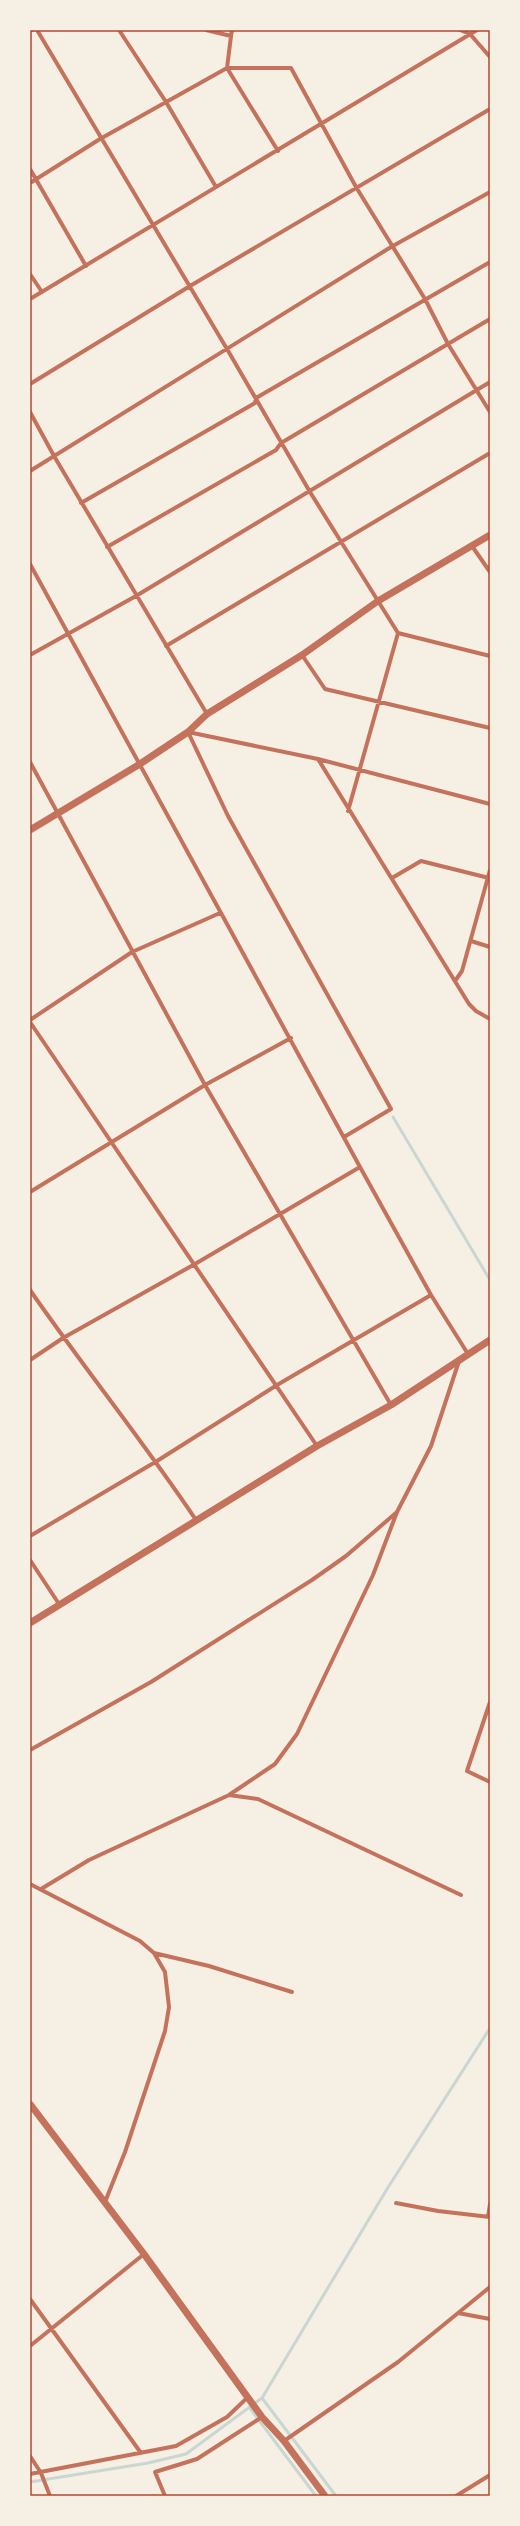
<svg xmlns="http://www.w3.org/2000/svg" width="520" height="2526" viewBox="0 0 520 2526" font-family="'Noto Sans',sans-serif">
  <rect width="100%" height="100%" fill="#f6efe4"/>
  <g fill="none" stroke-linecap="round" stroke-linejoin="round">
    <path stroke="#c9d6d2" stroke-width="3" d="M 393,1117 L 490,1280
      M 262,2398 L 336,2496
      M 249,2407 L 316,2496
      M 30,2482 L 148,2463 L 186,2454 L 262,2398 L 387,2189 L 490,2028"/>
    <path stroke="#c5725c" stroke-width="4" d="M 37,30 L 227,349 L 310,492 L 398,633 L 490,656
      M 119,30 L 166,102 L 216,187
      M 206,30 L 231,36 L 227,68 L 278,151
      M 460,30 L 470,34 L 490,57
      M 30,31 L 32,30
      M 231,36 L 232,30
      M 30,169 L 86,266
      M 30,183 L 100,139 L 227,68 L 291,68 L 356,187 L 425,299 L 448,344 L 490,412
      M 30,274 L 42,292
      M 30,299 L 477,30
      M 30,384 L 190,286 L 490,109
      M 30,412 L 54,456 L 207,714
      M 30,471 L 391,247 L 490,192
      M 81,503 L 255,403 L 256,398 L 490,262
      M 472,546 L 490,572
      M 107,547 L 276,450 L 281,443 L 490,319
      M 30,564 L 360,1167 L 431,1295 L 468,1354
      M 166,646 L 490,453
      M 30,655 L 136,596 L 490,382
      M 302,655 L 325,689 L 490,728
      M 188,732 L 228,816 L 391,1109 L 344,1137
      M 188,732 L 318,759 L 490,804
      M 318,759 L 469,1004 L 476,1011 L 490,1019
      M 30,762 L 205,1085 L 391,1405
      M 348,811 L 398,633
      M 392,878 L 421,861 L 489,878
      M 471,941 L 490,947
      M 455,981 L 462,971 L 490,870
      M 30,1020 L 132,952 L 220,913
      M 30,1022 L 317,1446
      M 30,1192 L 205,1085 L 291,1038
      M 30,1290 C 84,1368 143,1441 196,1520
      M 30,1360 L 63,1338 L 195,1264 L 360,1167
      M 30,1536 L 157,1461 L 277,1385 L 431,1295
      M 30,1560 L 59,1604
      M 490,1702 L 467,1771 L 490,1782
      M 30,1750 L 151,1682 L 312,1580 L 346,1556 L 397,1512
      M 229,1795 L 258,1799 L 461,1895
      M 30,1884 L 140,1941 L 154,1953 L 165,1972 L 169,2007 L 165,2031 L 125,2152 L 105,2202
      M 41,1889 L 89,1860 L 229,1795 L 275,1764 L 297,1734 L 373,1575 L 397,1512 L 431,1446 L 459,1361
      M 154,1953 L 209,1966 L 292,1992
      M 396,2203 L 438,2211 L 490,2217
      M 488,2217 L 490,2204
      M 30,2299 L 141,2453
      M 458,2313 L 490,2319
      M 30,2346 L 144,2254
      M 284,2441 L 398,2362 L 490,2287
      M 30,2456 L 41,2473 L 50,2496
      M 30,2474 L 176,2446 L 227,2417 L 247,2398
      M 165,2496 L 155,2472 L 197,2459 L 262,2417
      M 456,2496 L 490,2475"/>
    <path stroke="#c5725c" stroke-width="7" d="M 30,830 L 140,764 L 188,732 L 207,714 L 302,655 L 378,601 L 490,535
      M 30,1623 L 317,1446 L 391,1405 L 490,1340
      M 30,2104 L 144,2254 L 262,2417 L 284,2441 L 325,2496"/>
  </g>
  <rect width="520" height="2526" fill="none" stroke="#f6efe4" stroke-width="62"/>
  <rect x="31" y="31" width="458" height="2464" fill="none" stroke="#b5482f" stroke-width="1.5"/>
</svg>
